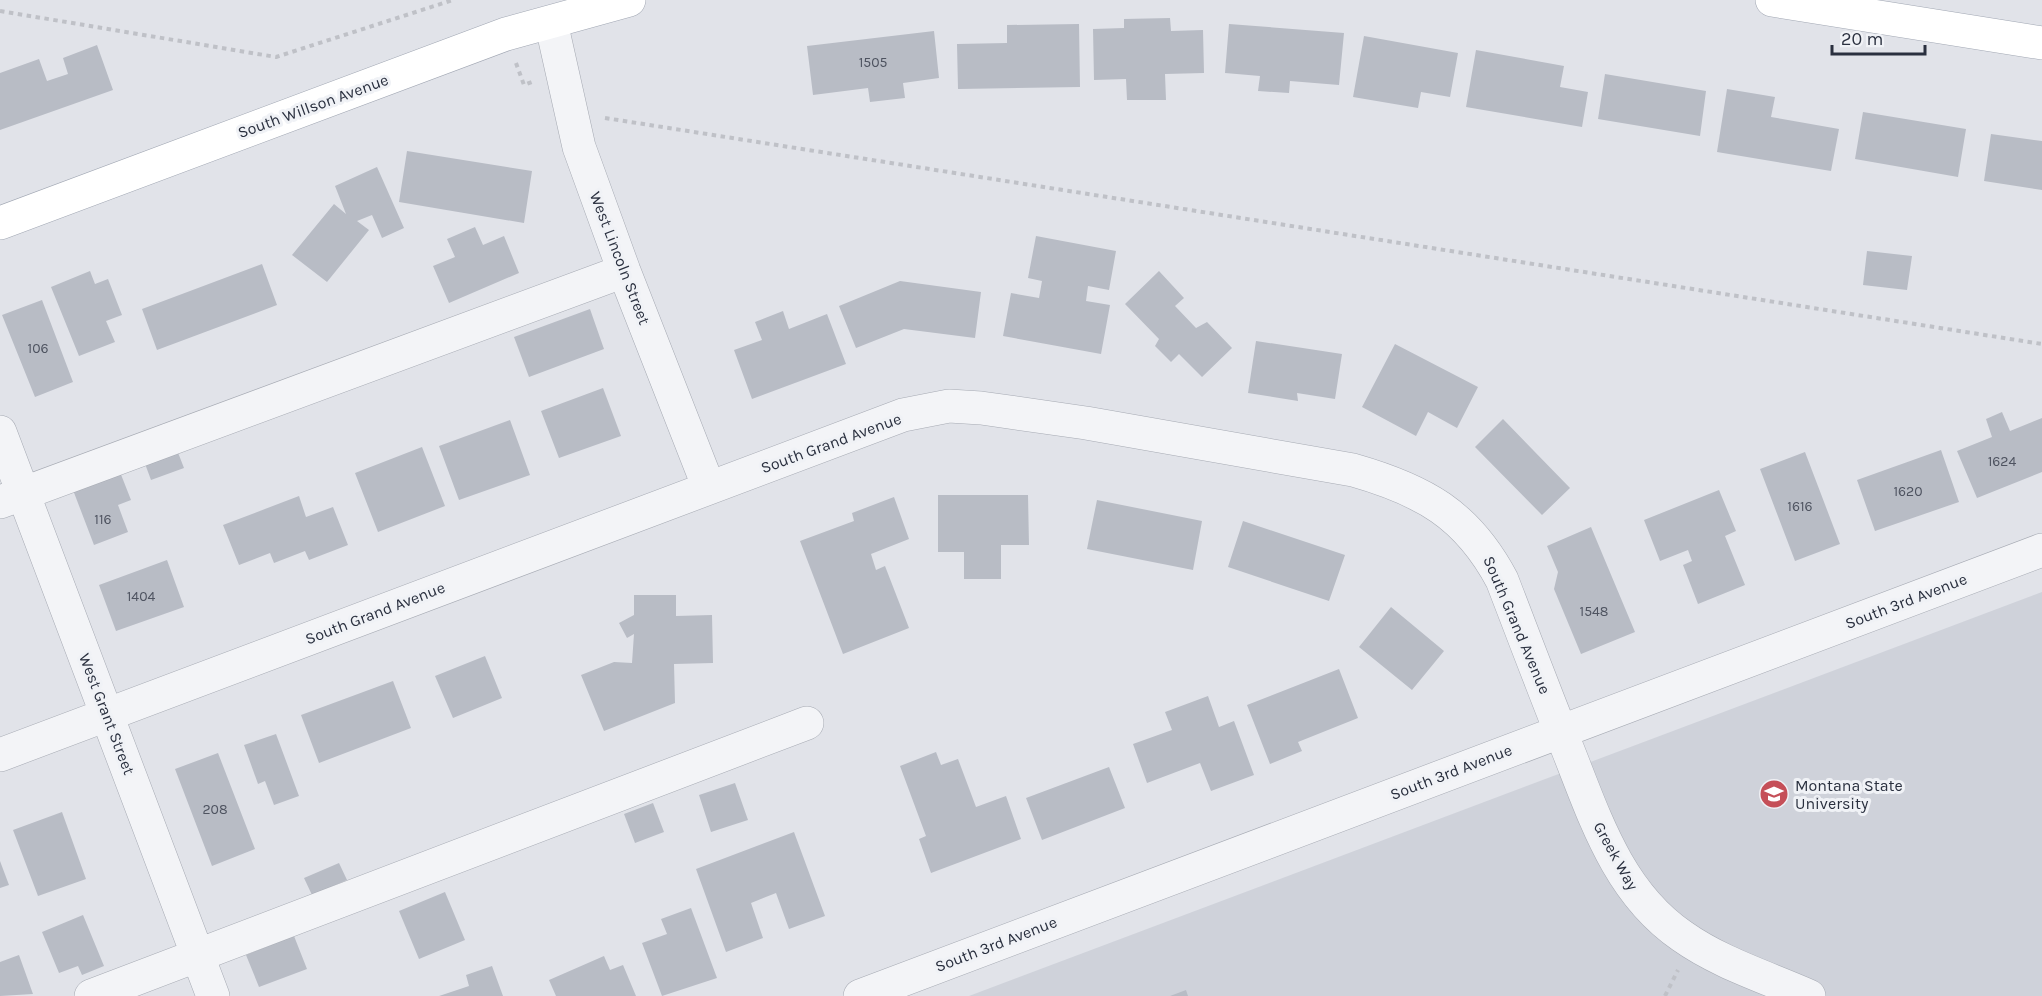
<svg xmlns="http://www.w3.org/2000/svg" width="2042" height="996" viewBox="0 0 2042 996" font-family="Karla,sans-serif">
  <rect width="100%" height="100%" fill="#e1e3e9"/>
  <path fill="#cfd2da" d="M 2042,592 L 2042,996 L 969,996 Z"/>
  <path fill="#b8bcc5" d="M 1170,18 L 1171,31 L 1203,30 L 1204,73 L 1165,74 L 1166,100 L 1127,100 L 1126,79 L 1094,80 L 1093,29 L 1124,28 L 1124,19 Z
    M 1079,24 L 1080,87 L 958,89 L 957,44 L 1007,43 L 1007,25 Z
    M 1229,24 L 1344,33 L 1339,85 L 1290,81 L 1289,93 L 1258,91 L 1260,76 L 1225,73 Z
    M 934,31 L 939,78 L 903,83 L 905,98 L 870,102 L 868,88 L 813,95 L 807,46 Z
    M 1364,36 L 1458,53 L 1450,97 L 1421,92 L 1418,108 L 1353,97 Z
    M 97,45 L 113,90 L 0,130 L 0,73 L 39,59 L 47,81 L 68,74 L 63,58 Z
    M 1476,50 L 1564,66 L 1560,87 L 1588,92 L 1582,127 L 1466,107 Z
    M 1605,74 L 1706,91 L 1700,136 L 1598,119 Z
    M 1727,89 L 1775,97 L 1771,117 L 1839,129 L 1831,171 L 1717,152 Z
    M 1863,112 L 1966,129 L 1958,177 L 1855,159 Z
    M 1991,134 L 2042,141 L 2042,190 L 1984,181 Z
    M 407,151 L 532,171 L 524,223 L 399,202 Z
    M 377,167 L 404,228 L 382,238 L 372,215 L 357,221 L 369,230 L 327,282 L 292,255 L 334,204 L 346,214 L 335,186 Z
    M 475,227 L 483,245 L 504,236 L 519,273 L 449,303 L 433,266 L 455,257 L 447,239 Z
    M 1036,236 L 1116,251 L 1109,290 L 1088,286 L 1086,301 L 1110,305 L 1101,354 L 1003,336 L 1011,293 L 1039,298 L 1042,281 L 1028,278 Z
    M 1867,251 L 1912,256 L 1907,290 L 1863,285 Z
    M 262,264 L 277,305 L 157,350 L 142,309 Z
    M 90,271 L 95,284 L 108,279 L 122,315 L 106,321 L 115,342 L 79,356 L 51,287 Z
    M 1159,271 L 1184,298 L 1175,306 L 1196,328 L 1207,322 L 1232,348 L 1202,377 L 1179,354 L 1171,362 L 1155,346 L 1159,339 L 1125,304 Z
    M 900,281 L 981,292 L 975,338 L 904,329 L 856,348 L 839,306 Z
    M 42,300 L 73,382 L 35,397 L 2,315 Z
    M 590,309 L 604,349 L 529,377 L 514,337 Z
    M 783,311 L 789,329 L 827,314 L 846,364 L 752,399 L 734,350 L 762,340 L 755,322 Z
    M 1256,341 L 1342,354 L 1335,399 L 1297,393 L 1298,401 L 1248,393 Z
    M 1395,344 L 1478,387 L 1457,428 L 1428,412 L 1416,436 L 1362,407 Z
    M 603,388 L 621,436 L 559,458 L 541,411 Z
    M 2002,412 L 2010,431 L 2042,418 L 2042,472 L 1977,498 L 1957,451 L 1992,437 L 1986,419 Z
    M 1503,419 L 1570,488 L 1542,515 L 1475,447 Z
    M 510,420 L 530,475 L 459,500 L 439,446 Z
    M 422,447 L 445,506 L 378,532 L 355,473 Z
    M 177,450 L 184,468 L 151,480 L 144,461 Z
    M 1941,450 L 1959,502 L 1875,531 L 1857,480 Z
    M 1805,452 L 1840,544 L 1795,561 L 1760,469 Z
    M 120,472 L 131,500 L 118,505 L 128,532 L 94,545 L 73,490 Z
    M 1719,490 L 1736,531 L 1725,536 L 1745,585 L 1698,604 L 1683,565 L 1692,561 L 1688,550 L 1660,561 L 1644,520 Z
    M 938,495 L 1028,495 L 1029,545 L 1001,545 L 1001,579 L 964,579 L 964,552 L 938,552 Z
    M 299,496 L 306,517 L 333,507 L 348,545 L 309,560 L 305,551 L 274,563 L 270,553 L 239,565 L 223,525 Z
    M 894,497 L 909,539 L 871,554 L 876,570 L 885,566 L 909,628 L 843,654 L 800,541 L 854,521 L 852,513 Z
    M 1097,500 L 1202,521 L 1193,570 L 1087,549 Z
    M 1243,521 L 1345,555 L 1329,601 L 1228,567 Z
    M 1591,527 L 1635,632 L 1581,654 L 1554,589 L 1558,572 L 1547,546 Z
    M 167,560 L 184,607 L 116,631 L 99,585 Z
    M 634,595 L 676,595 L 676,616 L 712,615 L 713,663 L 674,664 L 675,703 L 604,731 L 581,675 L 614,662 L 632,663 L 634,634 L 627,638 L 619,623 L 634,615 Z
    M 1391,607 L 1444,651 L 1412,690 L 1359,647 Z
    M 485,656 L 502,698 L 453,718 L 435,676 Z
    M 1339,669 L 1358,718 L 1298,742 L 1302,751 L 1270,764 L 1247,705 Z
    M 393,681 L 411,728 L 319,763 L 301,715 Z
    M 1208,696 L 1219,727 L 1234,721 L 1254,775 L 1211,791 L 1200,763 L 1147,783 L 1133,744 L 1172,730 L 1165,712 Z
    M 276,734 L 299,796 L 274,805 L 265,781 L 258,784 L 244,745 Z
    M 936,752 L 941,765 L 958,759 L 976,807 L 1006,796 L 1021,839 L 931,873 L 919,839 L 926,836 L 900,766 Z
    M 218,753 L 255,849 L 212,866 L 175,769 Z
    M 1109,767 L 1125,808 L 1042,840 L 1026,798 Z
    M 735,783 L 748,820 L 711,832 L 699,795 Z
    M 653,803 L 664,832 L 635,843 L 624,814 Z
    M 62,812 L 86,879 L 38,896 L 13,830 Z
    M 794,832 L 825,916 L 789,929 L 776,893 L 751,903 L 763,938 L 726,952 L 696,869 Z
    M 0,861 L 9,885 L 0,888 Z
    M 339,863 L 347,880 L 312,895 L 304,878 Z
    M 445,892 L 465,940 L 419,959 L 399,911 Z
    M 691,908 L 717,978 L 662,996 L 642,943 L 667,934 L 661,919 Z
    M 83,915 L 104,966 L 82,975 L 78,966 L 59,973 L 42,932 Z
    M 294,936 L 307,969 L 259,987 L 246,955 Z
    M 19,955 L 33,994 L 0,996 L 0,962 Z
    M 604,956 L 610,970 L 623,965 L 636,996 L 556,996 L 549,980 Z
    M 492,966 L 503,996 L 439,996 L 469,986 L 466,975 Z
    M 1186,990 L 1188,996 L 1170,996 Z"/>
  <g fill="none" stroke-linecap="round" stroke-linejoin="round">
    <g stroke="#a6aab3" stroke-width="34">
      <path id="minor" d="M 551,22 L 579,147 L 624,271 L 709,488
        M 0,432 L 213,996
        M 0,502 L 624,271
        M 0,755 L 903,415 L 949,406 L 981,408 L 1086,423 L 1353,470 C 1423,490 1467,514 1502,580 C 1524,637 1545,693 1568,750 C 1595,818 1618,892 1682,936 C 1720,963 1766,977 1809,996
        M 91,996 L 807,723
        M 860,996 L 2042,550"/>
    </g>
    <g stroke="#a1a7b3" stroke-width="34">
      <path id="major" d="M 1772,0 L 2042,43
        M 0,223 L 506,34 L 629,0"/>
    </g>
    <path stroke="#bfc1c7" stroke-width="4" stroke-dasharray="4.5 4.5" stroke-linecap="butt" d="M 0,11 L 276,57 L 453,0
      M 516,63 L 524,85 L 532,82
      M 605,118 L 2042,344
      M 1665,996 L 1678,970"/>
    <use href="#minor" stroke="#f3f4f7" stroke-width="33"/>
    <use href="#major" stroke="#fff" stroke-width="33"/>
  </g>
  <defs>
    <g id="university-disc" transform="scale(1.5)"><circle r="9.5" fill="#c54f58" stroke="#f0f2f6"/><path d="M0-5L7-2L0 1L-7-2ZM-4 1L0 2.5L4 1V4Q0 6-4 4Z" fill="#fff"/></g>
  </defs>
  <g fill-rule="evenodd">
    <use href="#university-disc" x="1774" y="794"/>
  </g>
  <g text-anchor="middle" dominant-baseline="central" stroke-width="6" stroke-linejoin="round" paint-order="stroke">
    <g font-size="14" fill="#4e5360">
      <text x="873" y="62">1505</text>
      <text x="38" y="348">106</text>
      <text x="2002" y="461">1624</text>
      <text x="1908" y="491">1620</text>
      <text x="1800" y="506">1616</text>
      <text x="103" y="519">116</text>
      <text x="141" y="596">1404</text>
      <text x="1594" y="611">1548</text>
      <text x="215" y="809">208</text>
    </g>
    <g font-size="16" fill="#2a303f" stroke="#f0f2f6">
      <text transform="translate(313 106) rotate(-20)">South Willson Avenue</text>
      <text transform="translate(620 258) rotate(69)">West Lincoln Street</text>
      <text transform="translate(831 443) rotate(-20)">South Grand Avenue</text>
      <text transform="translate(1906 601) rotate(-21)">South 3rd Avenue</text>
      <text transform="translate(375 613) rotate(-21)">South Grand Avenue</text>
      <text transform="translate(1517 625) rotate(67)">South Grand Avenue</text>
      <text transform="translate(107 714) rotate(69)">West Grant Street</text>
      <text transform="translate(1451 772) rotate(-21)">South 3rd Avenue</text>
      <text transform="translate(1616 856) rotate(61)">Greek Way</text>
      <text transform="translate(996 944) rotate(-21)">South 3rd Avenue</text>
    </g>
    <g font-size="16" fill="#2a303f" stroke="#f0f2f6" text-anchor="start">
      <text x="1795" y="785">Montana State<tspan x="1795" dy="18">University</tspan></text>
    </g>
  </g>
  <path d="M1832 45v9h93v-9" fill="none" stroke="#2a303f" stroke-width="3"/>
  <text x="1841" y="45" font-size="18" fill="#2a303f" stroke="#f0f2f6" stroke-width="4.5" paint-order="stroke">20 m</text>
</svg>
